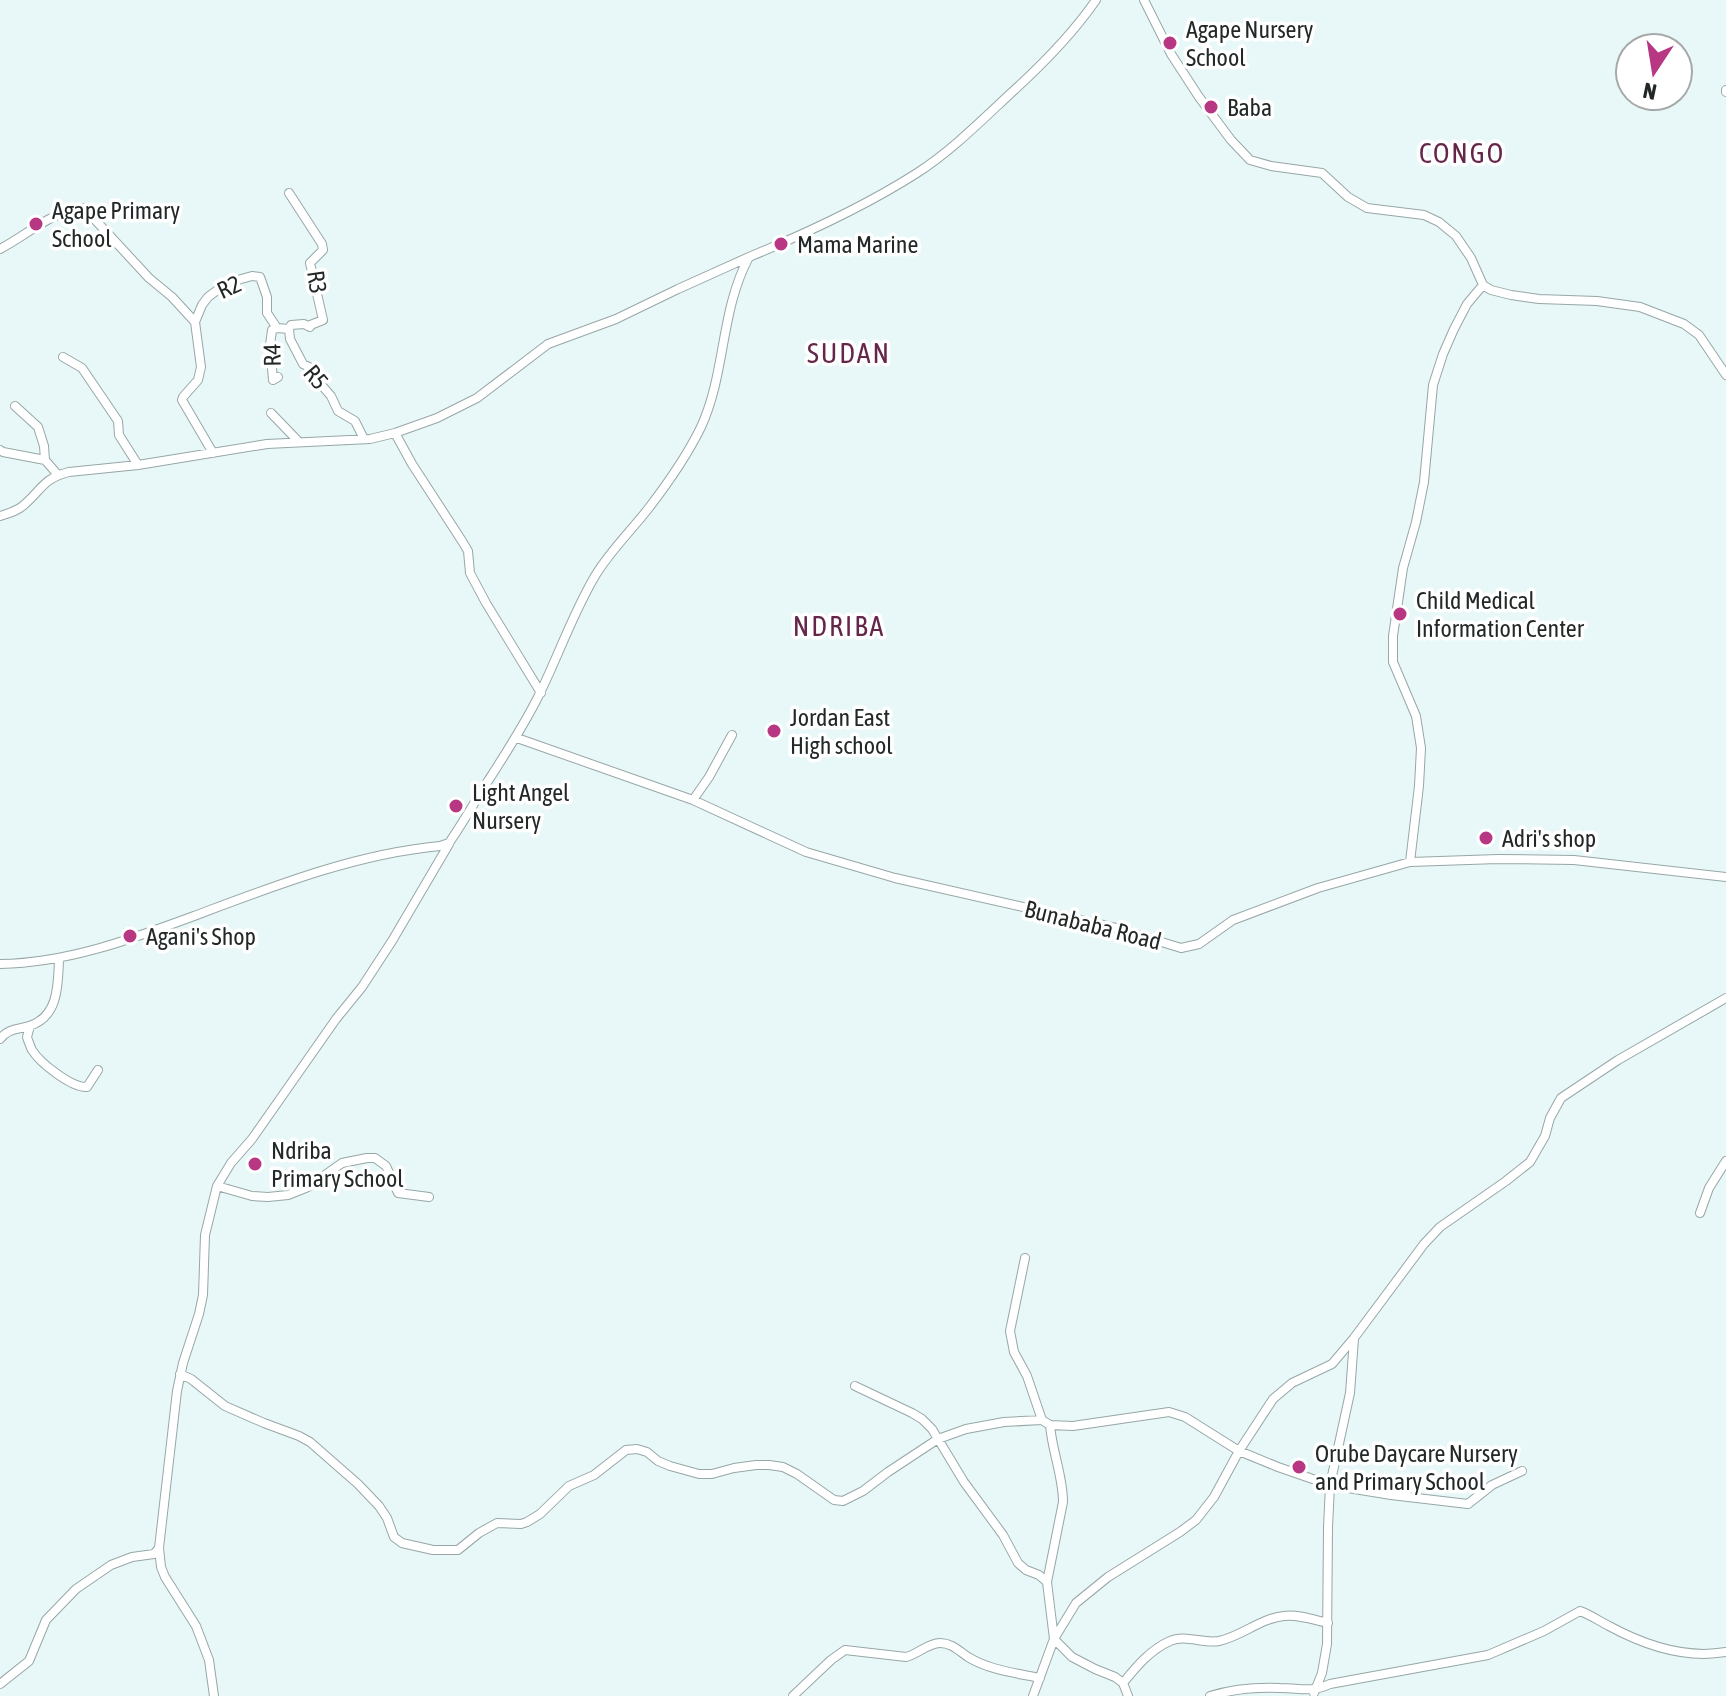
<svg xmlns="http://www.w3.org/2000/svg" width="1726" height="1696" viewBox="0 0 1726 1696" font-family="'Asap Condensed',sans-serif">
  <rect width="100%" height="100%" fill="#e8f8f8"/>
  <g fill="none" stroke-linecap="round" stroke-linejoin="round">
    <g stroke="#97a6a6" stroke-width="10">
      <path id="minor" d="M 1144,0 L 1171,54 L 1199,97 L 1231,140 L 1250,160 L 1271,166 L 1322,173 L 1348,197 L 1367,208 L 1424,215 L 1439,222 L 1456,236 L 1471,258 L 1483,285 L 1491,290 L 1511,295 L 1539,299 L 1597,301 L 1640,307 L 1684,324 L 1699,335 L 1726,375
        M 1726,90 L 1726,92
        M 289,193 L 322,244 L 323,250 L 310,263 L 323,320 L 308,326
        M 0,249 C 27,235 52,211 83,208 L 86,210 L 149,278 L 172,297 L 195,322 L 201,367 L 198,380 L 183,397 L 182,400 L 213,453
        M 195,322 L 202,305 L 208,297 L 227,283 L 252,276 L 260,277 L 267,297 L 267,313 L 277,328 L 289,329
        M 310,327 L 304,324 L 291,325 L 289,329 L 290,339 L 303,364 L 311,368 L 318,381 L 331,396 L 338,411 L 355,421 L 364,439
        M 277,328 L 272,330 L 270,345 L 273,380 L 278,377
        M 63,357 L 82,368 L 118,421 L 119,435 L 138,465
        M 15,406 L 38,427 L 44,446 L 45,460 L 58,475
        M 271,413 L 299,442
        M 395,433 L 412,464 L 462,541 L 468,551 L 470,573 L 486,603 L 541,693
        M 0,450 L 3,452 L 45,460
        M 0,516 C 9,513 18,511 25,504 C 42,489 44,478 69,472 L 138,465 L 267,444 L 370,439 L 395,433 L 437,418 L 477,398 L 548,344 L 616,319 L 678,289 L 749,257
        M 517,738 L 693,800 L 806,852 L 895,878 L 1116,928 L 1181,948 L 1199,944 L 1233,920 L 1318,888 L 1410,862 L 1498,859 L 1574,860 L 1726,877
        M 693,800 L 709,777 L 732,735
        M 1410,862 L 1419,786 L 1421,748 L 1416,716 L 1393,662 L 1393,636 L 1403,568 L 1416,522 L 1424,482 L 1433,385 L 1443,354 L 1454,329 L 1467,304 L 1483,285
        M 0,964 C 67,963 132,939 194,916 C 274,886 355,854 440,846 L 449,843 C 463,823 475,801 488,781 C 506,753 523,727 538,697 C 558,657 572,615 595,576 C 610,551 630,532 648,509 C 668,483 687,456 701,427 C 726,373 720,311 749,257 C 807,233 864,207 917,173 C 951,151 981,121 1010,94 C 1042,65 1072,35 1096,0
        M 30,1026 L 27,1037 C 27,1038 31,1048 32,1050 C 40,1063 72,1088 87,1087 L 98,1070
        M 0,1039 C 9,1028 17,1030 29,1026 C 59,1017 58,984 59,959
        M 217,1186 L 252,1196 L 268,1197 L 288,1195 L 308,1187 L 342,1163 L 367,1158 L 375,1158 L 386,1166 L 398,1193 L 429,1197
        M 1700,1213 L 1709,1188 L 1726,1161
        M 1025,1258 L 1010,1331 L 1014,1352 L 1027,1376 L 1042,1420
        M 180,1374 L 191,1379 L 225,1406 L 264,1423 L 299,1436 L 310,1442 L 358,1484 L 379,1506 L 387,1518 L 394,1537 L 402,1543 L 433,1550 L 458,1550 L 479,1533 L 497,1523 L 521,1524 L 527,1522 L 540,1514 L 569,1486 L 594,1475 L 626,1450 L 637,1449 L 647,1452 L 658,1461 L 670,1466 L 699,1474 L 712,1474 L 734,1468 L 756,1465 L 769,1465 L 783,1467 L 797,1474 L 834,1500 L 843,1501 L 863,1491 L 888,1472 L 938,1439 L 966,1429 L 1004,1422 L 1042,1420 L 1050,1425 L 1073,1426 L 1169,1412 L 1185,1417 L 1239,1451 L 1278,1467 L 1330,1485 L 1391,1495 L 1468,1504 L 1492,1485 L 1522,1471
        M 855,1386 L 912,1413 L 922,1419 L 932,1429 L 964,1482 L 1003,1535 L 1018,1563 L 1026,1570 L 1039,1575 L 1047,1582 L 1054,1639 L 1072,1657 L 1095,1669 L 1115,1677 L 1123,1683 L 1128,1696
        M 1047,1582 L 1063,1502 C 1063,1476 1052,1451 1050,1425
        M 1123,1683 C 1137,1666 1150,1650 1170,1641 C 1185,1634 1203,1644 1219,1641 C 1242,1636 1261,1618 1284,1616 C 1298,1614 1314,1620 1328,1623
        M 0,1684 L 29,1661 L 46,1620 L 76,1589 L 111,1565 L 132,1557 L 154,1554 L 159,1548
        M 1314,1693 L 1322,1673 L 1327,1644 L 1328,1528 L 1330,1485 L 1350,1393 L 1354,1339
        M 214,1696 L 209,1660 L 196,1626 L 165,1577 L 161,1567 L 159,1548 L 177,1391 L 183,1363 L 199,1314 L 203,1295 L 205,1235 L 217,1186 L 231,1163 L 252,1139 L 336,1019 L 362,987 L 392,941 L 449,844
        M 793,1696 L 831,1660 L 845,1650 L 906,1657 C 918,1654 928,1643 940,1643 C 952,1643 959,1651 968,1657 C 989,1670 1016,1673 1040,1678
        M 1033,1696 L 1054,1639 L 1076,1603 L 1108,1577 L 1180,1532 L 1196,1520 L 1214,1497 L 1239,1451 L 1273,1399 L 1292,1383 L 1332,1364 L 1354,1338 L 1424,1244 L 1440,1227 L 1506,1181 L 1530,1162 L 1545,1136 L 1550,1118 L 1561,1098 L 1618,1060 L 1726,998
        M 1210,1696 C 1233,1689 1256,1687 1280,1688 C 1301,1688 1310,1693 1330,1684 L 1488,1655 L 1544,1631 L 1580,1611 C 1591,1615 1599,1621 1609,1626 C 1644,1645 1686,1659 1726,1652"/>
    </g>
    <use href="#minor" stroke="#fff" stroke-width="8"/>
  </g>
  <g fill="#b73783" stroke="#fff" stroke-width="3">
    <circle cx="1170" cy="43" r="8"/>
    <circle cx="1211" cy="107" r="8"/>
    <circle cx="36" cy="224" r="8"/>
    <circle cx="781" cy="244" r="8"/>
    <circle cx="1400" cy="614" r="8"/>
    <circle cx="774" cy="731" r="8"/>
    <circle cx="456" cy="806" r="8"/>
    <circle cx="1486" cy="838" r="8"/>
    <circle cx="130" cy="936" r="8"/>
    <circle cx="255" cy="1164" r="8"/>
    <circle cx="1299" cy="1467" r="8"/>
  </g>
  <g text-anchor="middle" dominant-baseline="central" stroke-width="7" stroke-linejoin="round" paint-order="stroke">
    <g font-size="24" fill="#222828" stroke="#fff" text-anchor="start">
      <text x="1186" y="29">Agape Nursery<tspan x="1186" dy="28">School</tspan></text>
      <text x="1227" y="107">Baba</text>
      <text x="52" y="210">Agape Primary<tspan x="52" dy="28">School</tspan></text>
      <text x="797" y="244">Mama Marine</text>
      <text x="1416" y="600">Child Medical<tspan x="1416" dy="28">Information Center</tspan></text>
      <text x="790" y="717">Jordan East<tspan x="790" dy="28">High school</tspan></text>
      <text x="472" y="792">Light Angel<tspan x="472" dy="28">Nursery</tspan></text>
      <text x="1502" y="838">Adri's shop</text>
      <text x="146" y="936">Agani's Shop</text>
      <text x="271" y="1150">Ndriba<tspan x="271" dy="28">Primary School</tspan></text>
      <text x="1315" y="1453">Orube Daycare Nursery<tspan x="1315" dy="28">and Primary School</tspan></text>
    </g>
    <g font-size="24" fill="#222828" stroke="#fff">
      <text transform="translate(317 282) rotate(82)">R3</text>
      <text transform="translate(229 287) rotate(-25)">R2</text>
      <text transform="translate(272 355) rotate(-91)">R4</text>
      <text transform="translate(316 377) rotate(50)">R5</text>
      <text transform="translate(1093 925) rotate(14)">Bunababa Road</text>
    </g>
    <g font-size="28" letter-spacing="2" fill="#642649" stroke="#fff">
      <text x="1462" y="153">CONGO</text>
      <text x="849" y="353">SUDAN</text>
      <text x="839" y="626">NDRIBA</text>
    </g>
  </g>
  <g transform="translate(1654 72) rotate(192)"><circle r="38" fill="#ffffff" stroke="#a7a9a9" stroke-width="2"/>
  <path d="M0-6L14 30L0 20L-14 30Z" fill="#b73783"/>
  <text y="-12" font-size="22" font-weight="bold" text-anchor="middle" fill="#222828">N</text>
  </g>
</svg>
